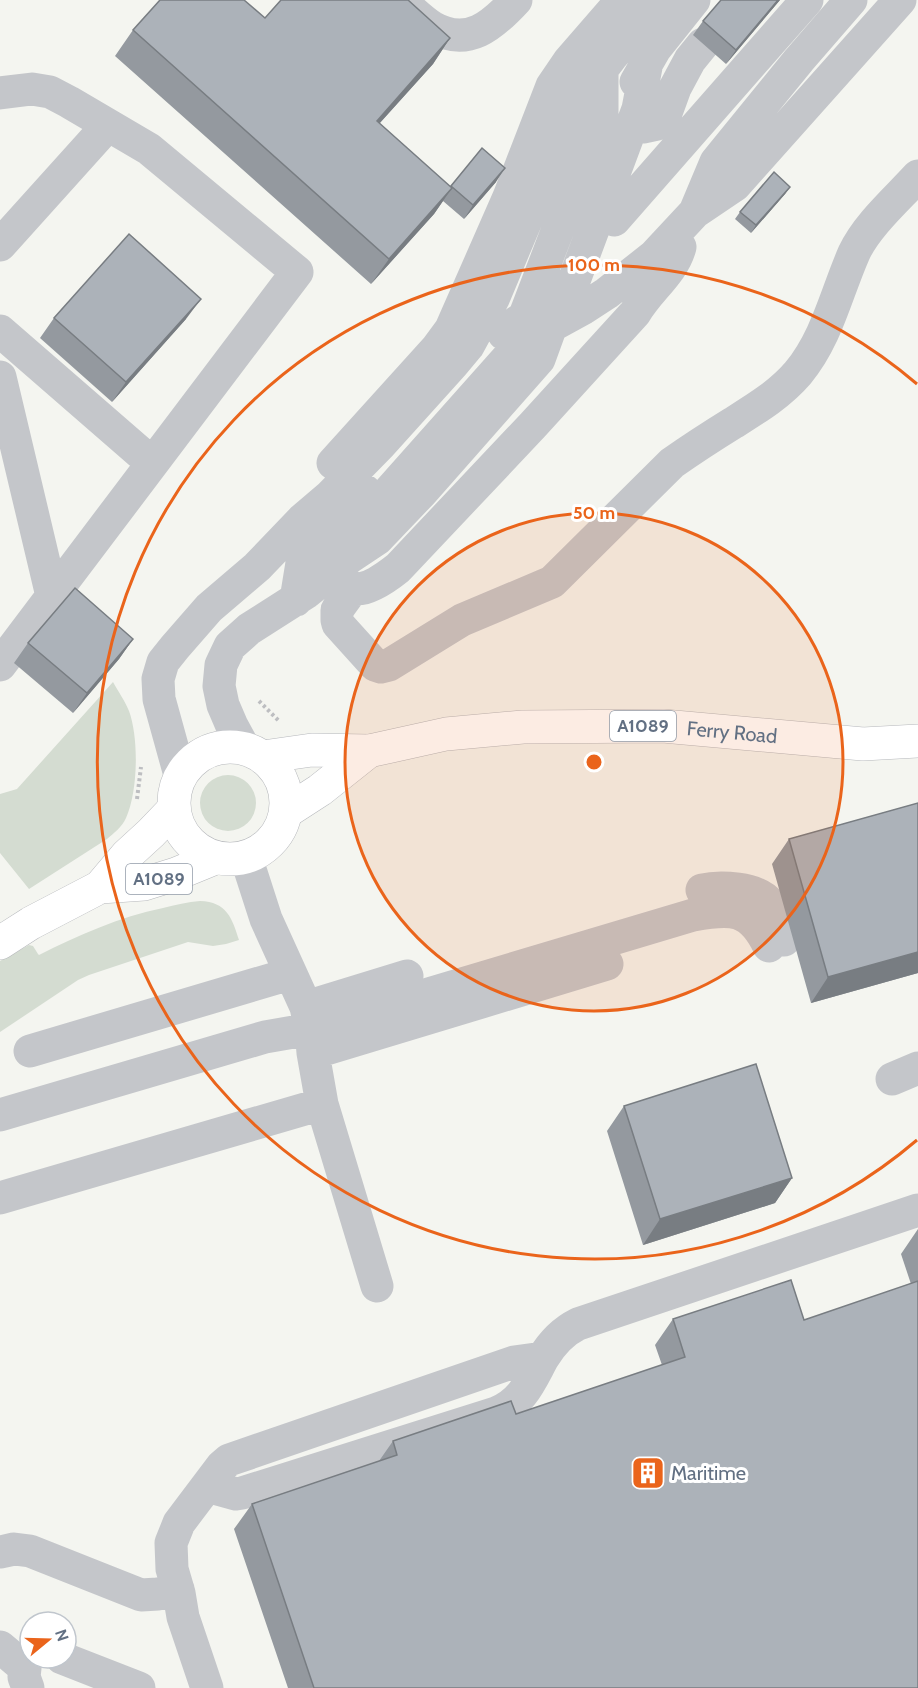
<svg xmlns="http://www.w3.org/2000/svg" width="918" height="1688" viewBox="0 0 918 1688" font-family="Cabin,sans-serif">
  <rect width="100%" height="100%" fill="#f4f5f0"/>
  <path fill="#d4dcd1" d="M 113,682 C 118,691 125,701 129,711 C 139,738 138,792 126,818 C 122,827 114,833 107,839 L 29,889 L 0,853 L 0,794 L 17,789 Z
    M200 803a28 28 0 1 1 56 0a28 28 0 1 1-56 0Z
    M 200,901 C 227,902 232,918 239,940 L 226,944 L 213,946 L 188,942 L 89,975 L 78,980 L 0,1032 L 0,961 L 29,945 L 33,946 L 38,954 L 39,955 C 79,935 119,917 163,908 C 175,905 188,902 200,901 Z"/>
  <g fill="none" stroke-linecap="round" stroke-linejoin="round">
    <g stroke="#b6b8bc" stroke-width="34">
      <g id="highway">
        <circle cx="230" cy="803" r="56"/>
        <path id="s1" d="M 263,757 L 312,750 L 369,751 L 446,734 L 523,727 L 663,726 L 863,744 L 918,741"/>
        <path d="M 286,812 L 320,790 L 369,751"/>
        <path d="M 100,887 L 127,855 L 151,833 L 174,809"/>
        <path d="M 0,943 L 31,923 L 100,887 L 144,884 L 176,874 L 215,858"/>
      </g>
    </g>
    <path stroke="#bdbec1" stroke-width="4" stroke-dasharray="3 3" stroke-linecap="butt" d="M 259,701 L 279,721
      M 137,799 L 141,767"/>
    <path stroke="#c4c6ca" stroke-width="33" d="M 400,0 C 410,9 421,20 432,27 C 468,48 493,25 516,0
      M 636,82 L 655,49 L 694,0
      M 0,93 L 32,89 L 50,92 L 69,102 L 149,149 L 297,272 L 0,665
      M 643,127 L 657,124 L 663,121 L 675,88 L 690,60 L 703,44
      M 695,212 L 716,162 L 799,60 L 851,0
      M 614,220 L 807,0
      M 0,245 L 108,125
      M 524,318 L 602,114 L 602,75
      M 0,331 L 152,463
      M 504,334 L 510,327 L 569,285 L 575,278 L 638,109 L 647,62
      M 0,377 L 52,596
      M 333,463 L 437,348 L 451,329 L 509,197 L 552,86 L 569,61 L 622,0
      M 327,531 L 365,491
      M 344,563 L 355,534 L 385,496 L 522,342 L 584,308 L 607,293 L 654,256 L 695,212 L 735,185 L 900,0
      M 337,576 C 342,580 347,585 353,588 C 365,593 388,576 398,568 L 533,425 L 635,313 C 648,290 673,273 680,247
      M 353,588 L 337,610 L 337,620 L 338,624 L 375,665 L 381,667 L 389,665 L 462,620 L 552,582 L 672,463 C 692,449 712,436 733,423 C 757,408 780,394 798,373 C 827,338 836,294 854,253 C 867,225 897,199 918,176
      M 296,600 L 302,563 L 304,558 L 326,533 L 325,509
      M 244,748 L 232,726 L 223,705 L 219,686 L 221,665 L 230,646 L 249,629 L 307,592 L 350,557 L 377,539 L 421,493 L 539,359 L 551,326
      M 180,775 L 159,699 L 158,679 L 163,662 L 175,647 L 209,608 L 257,567 L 303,519 L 330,496 L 380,445 L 453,364 L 468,346 L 480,324 L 493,299 L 545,175 L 568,114 L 612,56 L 660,0
      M 246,857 L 266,919 L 306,1007 L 311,1029 L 313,1053 L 322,1104 L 377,1286
      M 702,890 C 719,886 758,887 770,904 C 776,914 779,928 784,940
      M 306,1007 L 407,976
      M 30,1051 L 290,974
      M 313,1053 L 607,964
      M 892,1079 L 918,1068
      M 0,1115 L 265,1037 L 311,1029 L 693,915 C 731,908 750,907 769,946
      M 0,1198 L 322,1104
      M 207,1486 L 236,1494 L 242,1493 L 496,1413 C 523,1402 530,1382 543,1358
      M 0,1552 L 14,1549 L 30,1551 L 141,1595 L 158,1594 L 178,1589
      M 0,1647 L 25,1668 L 24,1677 L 28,1688
      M 62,1658 L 139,1688
      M 207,1688 L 183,1617 L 179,1593 L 172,1569 L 171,1543 L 179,1523 L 222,1466 L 229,1460 L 514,1362 L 543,1358 C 552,1343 562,1332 578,1324 L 918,1210"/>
    <use href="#highway" stroke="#fff" stroke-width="33"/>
  </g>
  <path fill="#94999f" d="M 721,0 L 780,0 L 726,64 L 693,35 L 703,21 Z
    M 265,18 L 450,38 L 433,64 L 379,124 L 450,187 L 482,148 L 496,182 L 464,219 L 443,201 L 434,214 L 371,284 L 115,56 L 133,30 Z
    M 790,187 L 785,194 L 751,233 L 735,219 L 740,212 Z
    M 54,318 L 186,319 L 112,402 L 40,338 Z
    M 133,639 L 119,659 L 73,713 L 14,663 L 28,643 Z
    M 918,803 L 918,973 L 811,1003 L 772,864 L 789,839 Z
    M 624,1106 L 792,1178 L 775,1203 L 643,1245 L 607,1131 Z
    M 918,1229 L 918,1688 L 288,1688 L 234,1529 L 252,1504 L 379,1461 L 393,1441 L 516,1414 L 662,1365 L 655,1345 L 673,1319 L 804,1320 L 911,1284 L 901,1254 Z"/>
  <path fill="#787d82" d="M 778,0 L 780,0 L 726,64 L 736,50 Z
    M 450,38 L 433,64 L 359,146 L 377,121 Z
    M 505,168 L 496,182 L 464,219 L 473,205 Z
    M 790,187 L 785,194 L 751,233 L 756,225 Z
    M 452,188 L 434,214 L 371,284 L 389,259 Z
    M 201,299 L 186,319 L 112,402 L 126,382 Z
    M 133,639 L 119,659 L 73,713 L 87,693 Z
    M 918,952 L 918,973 L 811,1003 L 828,977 Z
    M 792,1178 L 775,1203 L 643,1245 L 660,1219 Z"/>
  <path fill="#acb2b9" stroke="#787d82" stroke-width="1.5" d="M 160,0 L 244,0 L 265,18 L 281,0 L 408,0 L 450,38 L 377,121 L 452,188 L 389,259 L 133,30 Z
    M 721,0 L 778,0 L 736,50 L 703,21 Z
    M 482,148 L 505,168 L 473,205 L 451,186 Z
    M 774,172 L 790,187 L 756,225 L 740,212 Z
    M 129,234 L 201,299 L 126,382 L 54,318 Z
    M 75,588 L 133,639 L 87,693 L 28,643 Z
    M 918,803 L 918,952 L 828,977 L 789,839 Z
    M 756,1064 L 792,1178 L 660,1219 L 624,1106 Z
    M 791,1280 L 804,1320 L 918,1281 L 918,1688 L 314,1688 L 252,1504 L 397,1455 L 393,1441 L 511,1401 L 516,1414 L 685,1357 L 673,1319 Z"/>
  <circle cx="594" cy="762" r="249" fill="#ea641b" fill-opacity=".12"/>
  <g fill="none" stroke="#ea641b" stroke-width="3">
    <circle cx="594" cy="762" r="249"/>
    <path d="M917 1140A497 497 0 1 1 917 384"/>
  </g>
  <defs>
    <g id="building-square" transform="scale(1.725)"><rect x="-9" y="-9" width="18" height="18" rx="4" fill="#ea641b" stroke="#fff"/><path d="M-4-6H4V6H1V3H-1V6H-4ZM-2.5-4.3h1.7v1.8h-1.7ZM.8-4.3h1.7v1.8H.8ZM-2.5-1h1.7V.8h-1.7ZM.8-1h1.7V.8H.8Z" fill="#fff"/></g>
  </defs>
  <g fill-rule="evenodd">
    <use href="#building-square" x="648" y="1473"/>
  </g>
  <g text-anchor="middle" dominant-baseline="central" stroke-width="6" stroke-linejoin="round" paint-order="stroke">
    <g fill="#fff" stroke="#919ba8" stroke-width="1.5">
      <rect x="610" y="711" width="66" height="30" rx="4.5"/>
      <rect x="126" y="864" width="66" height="30" rx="4.5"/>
    </g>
    <g font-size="18" font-weight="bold" fill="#627083">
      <text x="643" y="726">A1089</text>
      <text x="159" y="879">A1089</text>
    </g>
    <g font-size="20" fill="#627083" stroke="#fff">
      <text stroke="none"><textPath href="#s1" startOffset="472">Ferry Road</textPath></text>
    </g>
    <g font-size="20" fill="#627083" stroke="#fff" text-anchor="start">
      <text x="671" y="1473">Maritime</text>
    </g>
  </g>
  <circle cx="594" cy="762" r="9" fill="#ea641b" stroke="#fff" stroke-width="3"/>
  <g font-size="18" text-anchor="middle" font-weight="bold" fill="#ea641b" stroke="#fff" stroke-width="6" stroke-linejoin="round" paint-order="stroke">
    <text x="594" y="271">100 m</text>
    <text x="594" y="519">50 m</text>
  </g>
  <g transform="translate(48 1640) rotate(71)"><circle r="28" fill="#ffffff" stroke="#c0c6cd" stroke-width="1.5"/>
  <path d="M0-4.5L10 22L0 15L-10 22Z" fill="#ea641b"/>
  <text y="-9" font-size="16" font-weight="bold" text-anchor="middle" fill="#627083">N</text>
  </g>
</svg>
